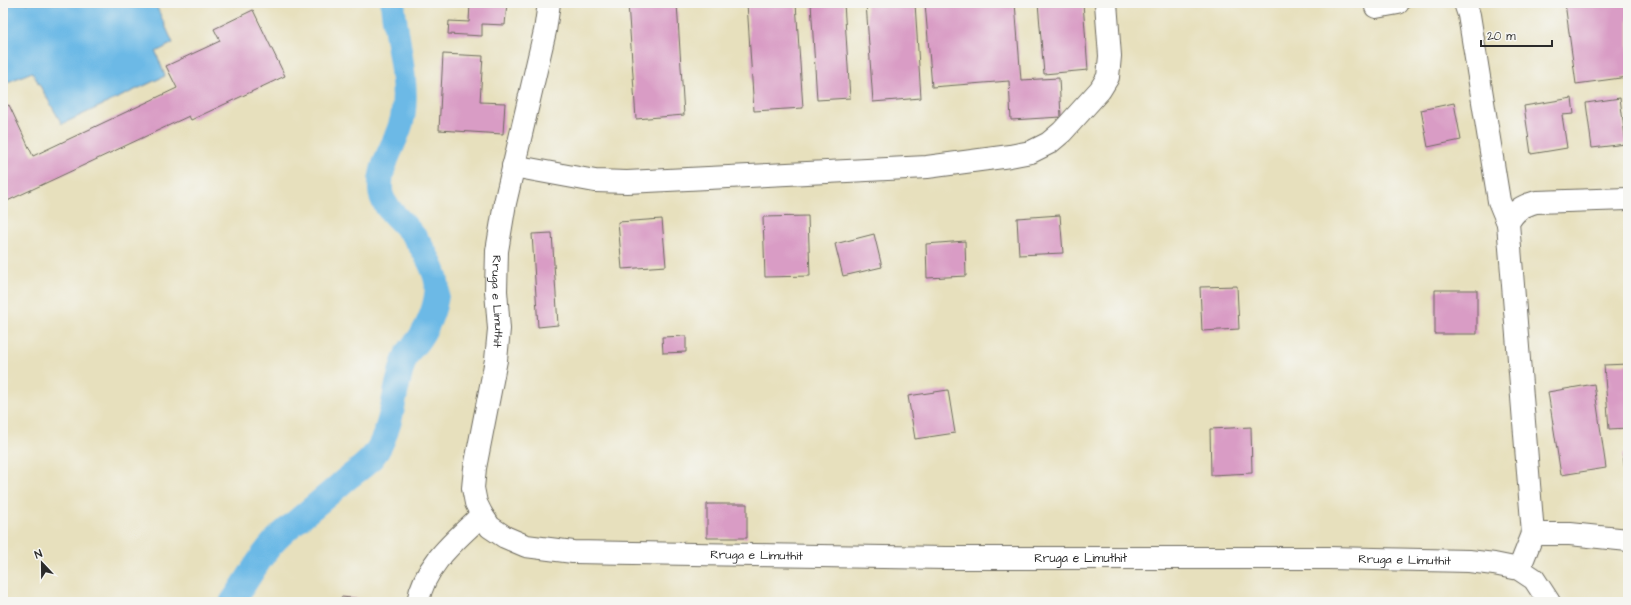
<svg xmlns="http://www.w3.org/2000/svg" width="1631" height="605" viewBox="0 0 1631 605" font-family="'Architects Daughter',sans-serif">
  <rect width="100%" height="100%" fill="#f6f6f2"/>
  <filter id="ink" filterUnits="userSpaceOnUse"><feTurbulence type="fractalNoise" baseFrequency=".025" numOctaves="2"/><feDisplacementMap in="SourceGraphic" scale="8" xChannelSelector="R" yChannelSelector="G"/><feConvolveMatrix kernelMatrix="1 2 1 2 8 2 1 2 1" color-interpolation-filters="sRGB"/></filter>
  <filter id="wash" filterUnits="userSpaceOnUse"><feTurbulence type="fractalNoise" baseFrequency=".012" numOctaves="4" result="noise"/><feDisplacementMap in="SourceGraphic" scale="16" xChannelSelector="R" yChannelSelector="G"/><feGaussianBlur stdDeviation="0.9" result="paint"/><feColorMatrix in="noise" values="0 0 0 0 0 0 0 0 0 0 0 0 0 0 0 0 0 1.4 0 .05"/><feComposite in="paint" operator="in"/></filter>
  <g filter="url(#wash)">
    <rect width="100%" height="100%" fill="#e7e0bd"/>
    <path fill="#6cb9e6" stroke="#4c7288" d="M 3,3 L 155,3 L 173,43 L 156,52 L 165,76 L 62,124 L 32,72 L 3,84 Z"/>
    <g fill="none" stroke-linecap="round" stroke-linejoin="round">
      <path stroke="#6cb9e6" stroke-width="25" d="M 232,602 C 249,579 261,552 283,533 C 303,515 324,499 344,481 C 356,471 368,465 377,451 C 395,421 393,387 406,356 C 409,350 415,345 419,339 C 429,325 438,302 437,284 C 435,267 418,239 406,227 C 397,217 384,207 381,194 C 376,165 399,142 403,115 C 408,82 397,42 393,8 L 393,3"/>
    </g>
    <g id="blocks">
      <path fill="#d99cc5" d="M 470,3 L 507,3 L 505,25 L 482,24 L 482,36 L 448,34 L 449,21 L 469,22 Z
        M 628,3 L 677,3 L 684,115 L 636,119 Z
        M 747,3 L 796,3 L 803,108 L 754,111 Z
        M 811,3 L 844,3 L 850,98 L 817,100 Z
        M 866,3 L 915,3 L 921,98 L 873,102 Z
        M 925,3 L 1015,3 L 1021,80 L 1059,78 L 1061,117 L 1011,120 L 1009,81 L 932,87 Z
        M 1038,3 L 1083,3 L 1088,70 L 1044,74 Z
        M 1565,3 L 1628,3 L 1628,77 L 1576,84 Z
        M 253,10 L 285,76 L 191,120 L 189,116 L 3,203 L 3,108 L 9,105 L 33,156 L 177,88 L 166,66 L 220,41 L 214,29 Z
        M 443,54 L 483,56 L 480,102 L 505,103 L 503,134 L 439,130 Z
        M 1572,98 L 1574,114 L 1562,115 L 1567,148 L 1531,154 L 1524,106 Z
        M 1620,98 L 1626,144 L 1592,148 L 1586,103 Z
        M 1454,103 L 1461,140 L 1428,147 L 1421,110 Z
        M 1060,215 L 1063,253 L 1019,255 L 1017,218 Z
        M 808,216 L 810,276 L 765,277 L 763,217 Z
        M 662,219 L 666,266 L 622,269 L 618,222 Z
        M 552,233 L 558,325 L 538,327 L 532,234 Z
        M 874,234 L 882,267 L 843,276 L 835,244 Z
        M 965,241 L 966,276 L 927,278 L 926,244 Z
        M 1237,286 L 1239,329 L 1202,331 L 1200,287 Z
        M 1435,290 L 1477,290 L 1477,334 L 1435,334 Z
        M 686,336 L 686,352 L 663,353 L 662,337 Z
        M 1628,364 L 1628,428 L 1609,429 L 1604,365 Z
        M 1594,384 L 1606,468 L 1561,475 L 1548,392 Z
        M 948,390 L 955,433 L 915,439 L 908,396 Z
        M 1251,427 L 1252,473 L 1211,475 L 1210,429 Z
        M 1628,453 L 1628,489 L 1627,490 L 1623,454 Z
        M 707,504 L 747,504 L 747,538 L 707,538 Z
        M 341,597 L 374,600 L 374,602 L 340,602 Z"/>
    </g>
  </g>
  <g filter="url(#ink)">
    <use href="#blocks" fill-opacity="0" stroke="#6d6a5e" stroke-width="1"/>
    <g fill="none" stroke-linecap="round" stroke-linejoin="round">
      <g stroke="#6d6a5e" stroke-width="24">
        <g id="minor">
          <path id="s1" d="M 549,3 L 545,31 L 505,203 L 497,251 L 496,291 L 499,329 L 496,360 L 475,468 L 473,488 L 476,503 L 482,515 L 490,527 L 505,537 L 526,546 L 573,552 L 946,558 L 1328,558 L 1469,561 L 1494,564 L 1519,569 L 1534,579 L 1549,602"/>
          <path d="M 1465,3 L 1469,15 L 1499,201 L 1508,223"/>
          <path d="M 1376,7 L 1398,3"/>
          <path d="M 513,166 L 595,181 L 627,182 L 927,167 L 1010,156 L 1031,152 L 1049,143 L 1062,132 L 1100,90 L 1108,77 L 1110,56 L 1106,3"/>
          <path d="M 1533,534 L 1508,223 C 1515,210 1522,206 1536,202 L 1628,199"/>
          <path d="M 1519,569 L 1533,534 L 1570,534 L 1628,540"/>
          <path d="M 418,602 C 424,565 456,540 482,515"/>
        </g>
      </g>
      <use href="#minor" stroke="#fff" stroke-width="22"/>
    </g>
  </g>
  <g text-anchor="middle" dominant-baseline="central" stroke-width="3" stroke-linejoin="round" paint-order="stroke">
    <g font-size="12" fill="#2b2b2b" stroke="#f6f6f2">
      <text stroke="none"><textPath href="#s1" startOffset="304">Rruga e Limuthit</textPath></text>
      <text stroke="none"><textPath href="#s1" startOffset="808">Rruga e Limuthit</textPath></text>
      <text stroke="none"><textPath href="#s1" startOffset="1132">Rruga e Limuthit</textPath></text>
      <text stroke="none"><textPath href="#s1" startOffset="1456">Rruga e Limuthit</textPath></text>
    </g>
  </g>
  <rect width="1631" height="605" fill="none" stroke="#f6f6f2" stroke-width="16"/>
  <g transform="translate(42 563) rotate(338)" stroke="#f6f6f2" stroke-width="3" paint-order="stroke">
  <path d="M0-3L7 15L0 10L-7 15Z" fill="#2b2b2b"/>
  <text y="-6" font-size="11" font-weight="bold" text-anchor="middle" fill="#2b2b2b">N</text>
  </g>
  <path d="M1481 40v6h71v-6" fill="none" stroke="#2b2b2b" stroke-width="2"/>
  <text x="1487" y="40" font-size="12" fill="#2b2b2b" stroke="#f6f6f2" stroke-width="3" paint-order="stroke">20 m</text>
</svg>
